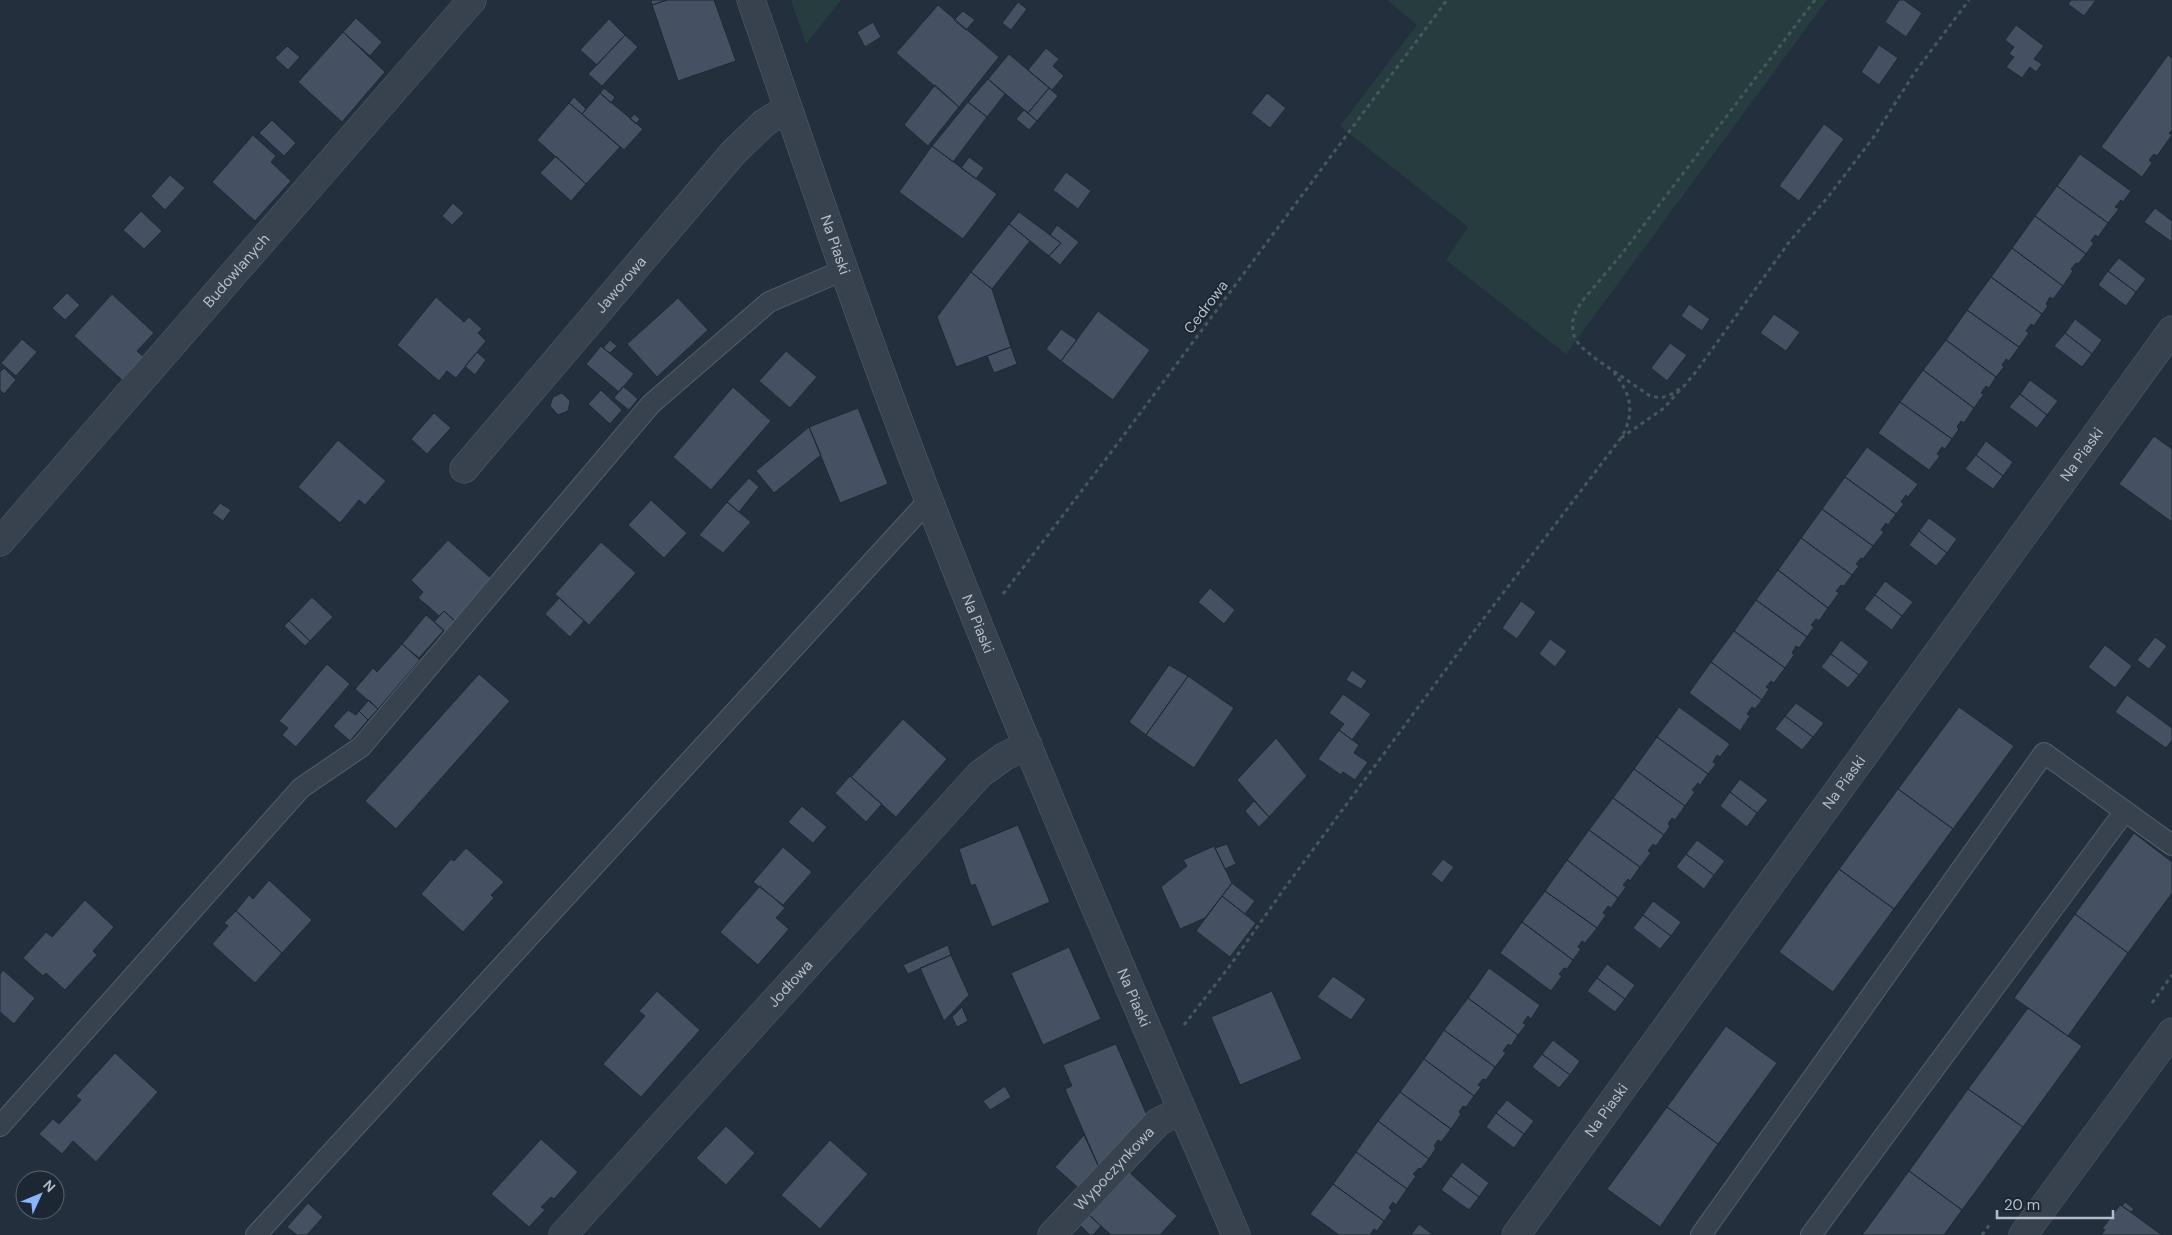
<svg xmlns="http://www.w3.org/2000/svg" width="2172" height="1235" viewBox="0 0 2172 1235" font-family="'DM Sans',sans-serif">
  <rect width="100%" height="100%" fill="#242f3e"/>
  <path fill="#263c3f" d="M 791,0 L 841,0 L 806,44 Z
    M 1387,0 L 1827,0 L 1566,354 L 1446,260 L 1468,227 L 1340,126 L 1417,25 Z"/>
  <path fill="#455162" stroke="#1f2835" d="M 651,0 L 667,0 L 652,5 Z
    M 667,0 L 714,0 L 736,61 L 678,81 L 652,5 Z
    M 1899,0 L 1904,0 L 1922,13 L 1906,37 L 1885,22 Z
    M 2071,0 L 2096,0 L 2084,16 L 2068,4 Z
    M 1018,2 L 1027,9 L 1011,30 L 1002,23 Z
    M 938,5 L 999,57 L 959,107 L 896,53 Z
    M 963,11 L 975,20 L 966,30 L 954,20 Z
    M 356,18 L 382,42 L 370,56 L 343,32 Z
    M 609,19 L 625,35 L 597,65 L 580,50 Z
    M 873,22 L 881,37 L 865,47 L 857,32 Z
    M 2016,25 L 2044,46 L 2034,59 L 2042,64 L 2036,72 L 2030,67 L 2022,78 L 2006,67 L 2014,57 L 2009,54 L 2014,47 L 2005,40 Z
    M 343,32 L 385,72 L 342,122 L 298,82 Z
    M 625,35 L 638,47 L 602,86 L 588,74 Z
    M 1879,45 L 1898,58 L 1879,85 L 1861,72 Z
    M 287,46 L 300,57 L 288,70 L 275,58 Z
    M 1046,48 L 1059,59 L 1053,66 L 1064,76 L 1052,90 L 1028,70 Z
    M 1009,54 L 1049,88 L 1028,113 L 988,79 Z
    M 2168,55 L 2172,58 L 2172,130 L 2169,133 L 2172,135 L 2157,156 L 2154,154 L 2149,160 L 2152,163 L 2142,177 L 2101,147 Z
    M 988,79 L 1005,94 L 987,117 L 968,102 Z
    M 935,85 L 959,107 L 928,146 L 904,125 Z
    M 604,88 L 615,97 L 611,103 L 600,93 Z
    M 1049,88 L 1058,96 L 1037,121 L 1028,113 Z
    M 600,93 L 643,129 L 624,150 L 582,114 Z
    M 1267,93 L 1286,108 L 1270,128 L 1251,113 Z
    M 574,97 L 586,109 L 582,114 L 569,103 Z
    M 968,102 L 987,117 L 953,162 L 932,146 Z
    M 569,103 L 620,147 L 586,184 L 537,140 Z
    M 1024,110 L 1037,121 L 1029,130 L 1016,119 Z
    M 634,114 L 640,119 L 636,124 L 630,119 Z
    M 272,120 L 296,143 L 284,156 L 259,133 Z
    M 1824,124 L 1844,139 L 1799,201 L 1779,186 Z
    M 253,135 L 276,156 L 271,162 L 291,181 L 255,221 L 212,182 Z
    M 932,146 L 997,194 L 963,239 L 899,192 Z
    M 2080,154 L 2131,191 L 2123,202 L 2121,200 L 2115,207 L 2119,209 L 2108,223 L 2057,186 Z
    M 556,156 L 586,184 L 571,201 L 540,173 Z
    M 969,157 L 984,168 L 976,179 L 961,168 Z
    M 1066,172 L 1091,191 L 1078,209 L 1053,190 Z
    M 170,175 L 185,188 L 165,210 L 151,196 Z
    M 2057,186 L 2108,223 L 2098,237 L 2095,235 L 2091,241 L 2094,243 L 2086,254 L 2035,216 Z
    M 453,203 L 464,213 L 452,225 L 442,216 Z
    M 2155,208 L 2172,221 L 2172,242 L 2144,222 Z
    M 141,211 L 162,231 L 144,249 L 123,230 Z
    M 1019,212 L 1061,243 L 1049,256 L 1009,224 Z
    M 2035,216 L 2086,254 L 2078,264 L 2076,263 L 2071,269 L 2073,271 L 2063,286 L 2012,248 Z
    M 1009,224 L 1030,241 L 992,289 L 971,272 Z
    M 1057,225 L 1079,242 L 1060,265 L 1049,256 L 1061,243 L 1050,235 Z
    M 2012,248 L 2063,286 L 2053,299 L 2050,297 L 2046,304 L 2048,306 L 2042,314 L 1991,277 Z
    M 2119,258 L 2146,279 L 2136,292 L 2108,271 Z
    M 2108,271 L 2136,292 L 2126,306 L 2098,285 Z
    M 971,272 L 992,289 L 1011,347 L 956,367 L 937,317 Z
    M 1991,277 L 2042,314 L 2034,326 L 2031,324 L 2026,331 L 2029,333 L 2019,347 L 1967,310 Z
    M 67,293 L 80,305 L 65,320 L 52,308 Z
    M 112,294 L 154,333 L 137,351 L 144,357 L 122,380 L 74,336 Z
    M 436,297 L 464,322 L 469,317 L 482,329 L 478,333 L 486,341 L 456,378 L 447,371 L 439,381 L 397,345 Z
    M 678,298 L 708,330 L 657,377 L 627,344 Z
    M 1689,304 L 1710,319 L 1702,331 L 1681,316 Z
    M 1967,310 L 2019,347 L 2009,361 L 2006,359 L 2002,365 L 2004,367 L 1996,377 L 1946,340 Z
    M 1098,311 L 1150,350 L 1113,400 L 1061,361 Z
    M 1774,314 L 1800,332 L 1786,351 L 1760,333 Z
    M 2075,319 L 2102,340 L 2092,354 L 2065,333 Z
    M 1061,329 L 1077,340 L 1061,361 L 1046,349 Z
    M 2065,333 L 2092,354 L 2082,367 L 2054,346 Z
    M 22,339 L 37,352 L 16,376 L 1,363 Z
    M 610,340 L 617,346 L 610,353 L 603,348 Z
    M 1946,340 L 1996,377 L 1989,388 L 1986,386 L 1981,393 L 1984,394 L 1974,408 L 1923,370 Z
    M 1670,343 L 1687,355 L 1667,381 L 1651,368 Z
    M 601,346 L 634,374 L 619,392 L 586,364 Z
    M 1011,347 L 1017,364 L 994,373 L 987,356 Z
    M 786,351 L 817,377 L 790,408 L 759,381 Z
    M 477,352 L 486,360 L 475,375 L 465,366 Z
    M 4,368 L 16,380 L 4,394 L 0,390 L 0,372 Z
    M 1923,370 L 1974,408 L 1964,423 L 1961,421 L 1957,427 L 1959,429 L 1952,439 L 1900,402 Z
    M 2030,380 L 2058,401 L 2047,415 L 2020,394 Z
    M 623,386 L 638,399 L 629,410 L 614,398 Z
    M 733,387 L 771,421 L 711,490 L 673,457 Z
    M 601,390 L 622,410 L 610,424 L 588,404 Z
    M 562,393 L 570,401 L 568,411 L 558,415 L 550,406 L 553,397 Z
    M 2020,394 L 2047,415 L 2037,428 L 2009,407 Z
    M 1900,402 L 1952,439 L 1945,449 L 1942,447 L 1937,454 L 1940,456 L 1929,470 L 1878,433 Z
    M 858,408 L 888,484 L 840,503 L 809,427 Z
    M 434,413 L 451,428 L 427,454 L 411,439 Z
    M 809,427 L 821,455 L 774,493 L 756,471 Z
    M 2154,436 L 2172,449 L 2172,522 L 2119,484 Z
    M 338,440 L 386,481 L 365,505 L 359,500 L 340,523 L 298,487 Z
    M 1986,441 L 2013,462 L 2003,476 L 1976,455 Z
    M 1867,447 L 1918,484 L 1908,497 L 1906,495 L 1901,502 L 1904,504 L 1896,514 L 1845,477 Z
    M 1976,455 L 2003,476 L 1993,489 L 1965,469 Z
    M 1845,477 L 1896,514 L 1888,525 L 1886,523 L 1881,530 L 1884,532 L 1873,546 L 1822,509 Z
    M 749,478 L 759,487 L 739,512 L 727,502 Z
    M 651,500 L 687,533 L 664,558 L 628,525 Z
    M 727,502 L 751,522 L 723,553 L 699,535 Z
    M 220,503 L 231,510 L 223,521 L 212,513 Z
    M 1822,509 L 1873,546 L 1863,559 L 1861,558 L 1856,564 L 1859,566 L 1852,575 L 1801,538 Z
    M 1929,518 L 1957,539 L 1947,553 L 1919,531 Z
    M 1919,531 L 1947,553 L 1936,566 L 1909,545 Z
    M 1801,538 L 1852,575 L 1844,586 L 1841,585 L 1836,591 L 1839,593 L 1828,608 L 1778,570 Z
    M 448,540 L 493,580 L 456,622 L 444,611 L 439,616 L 429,607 L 418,598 L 423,592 L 411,580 Z
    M 601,542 L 636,573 L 589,625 L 555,594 Z
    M 1778,570 L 1828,608 L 1819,621 L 1816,619 L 1811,625 L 1814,627 L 1807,637 L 1756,600 Z
    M 1885,581 L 1913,602 L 1902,616 L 1875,595 Z
    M 1210,588 L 1235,610 L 1224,624 L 1198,602 Z
    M 1875,595 L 1902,616 L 1892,630 L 1864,609 Z
    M 312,597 L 333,617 L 310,641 L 289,621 Z
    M 559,598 L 584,621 L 570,637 L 545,614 Z
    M 1756,600 L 1807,637 L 1799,648 L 1796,646 L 1792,653 L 1794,655 L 1785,668 L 1734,631 Z
    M 1521,601 L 1536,612 L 1517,639 L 1502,628 Z
    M 444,611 L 456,622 L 446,633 L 434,622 Z
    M 426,615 L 444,630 L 419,658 L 402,644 Z
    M 289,621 L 310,641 L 305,646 L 284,626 Z
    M 1734,631 L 1785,668 L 1774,683 L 1771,681 L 1766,687 L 1769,689 L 1762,700 L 1711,662 Z
    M 2155,637 L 2167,646 L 2149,669 L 2137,660 Z
    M 1550,639 L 1567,651 L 1555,667 L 1539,654 Z
    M 1841,640 L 1869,662 L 1859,675 L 1831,654 Z
    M 402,644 L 420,660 L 378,709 L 355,689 L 373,668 L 377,672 Z
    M 2105,645 L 2132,666 L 2115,688 L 2088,667 Z
    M 1831,654 L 1859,675 L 1848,688 L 1821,667 Z
    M 1711,662 L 1762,700 L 1755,709 L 1752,707 L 1747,714 L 1750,716 L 1740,731 L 1689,693 Z
    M 327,664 L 350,684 L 296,747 L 282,735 L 288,728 L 279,721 Z
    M 1169,665 L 1188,676 L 1146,735 L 1129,722 Z
    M 1352,670 L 1367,681 L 1361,689 L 1346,680 Z
    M 479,674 L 510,701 L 396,829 L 365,801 Z
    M 1188,676 L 1234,708 L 1194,768 L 1146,735 Z
    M 1343,694 L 1371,714 L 1352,740 L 1339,730 L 1344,724 L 1329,713 Z
    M 2127,695 L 2172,728 L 2172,740 L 2166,748 L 2115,712 Z
    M 369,700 L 378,709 L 368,720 L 359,711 Z
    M 1796,703 L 1824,723 L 1813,737 L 1785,716 Z
    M 1679,707 L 1730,744 L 1720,757 L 1717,755 L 1713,762 L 1716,764 L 1708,774 L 1657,737 Z
    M 1959,707 L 2014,746 L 1953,829 L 1898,789 Z
    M 348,710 L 356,715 L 359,711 L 368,720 L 350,741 L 333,726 Z
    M 1785,716 L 1813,737 L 1802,750 L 1775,729 Z
    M 903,719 L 947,759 L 896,817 L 851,777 Z
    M 1339,730 L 1359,745 L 1354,753 L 1368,762 L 1355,780 L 1343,772 L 1341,775 L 1318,759 Z
    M 1657,737 L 1708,774 L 1700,785 L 1698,783 L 1692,790 L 1695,792 L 1685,806 L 1634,769 Z
    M 1276,738 L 1307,776 L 1269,817 L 1237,780 Z
    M 1634,769 L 1685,806 L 1675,820 L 1672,818 L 1668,824 L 1670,826 L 1664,835 L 1613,798 Z
    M 850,776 L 882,804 L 866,822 L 835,793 Z
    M 1740,779 L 1768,800 L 1757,813 L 1730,792 Z
    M 1898,789 L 1953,829 L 1894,909 L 1839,869 Z
    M 1730,792 L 1757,813 L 1747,827 L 1720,806 Z
    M 1613,798 L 1664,835 L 1656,846 L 1653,844 L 1648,851 L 1651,853 L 1640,867 L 1589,830 Z
    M 1254,801 L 1269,817 L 1259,827 L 1245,811 Z
    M 802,806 L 827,827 L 813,843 L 788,822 Z
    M 1018,825 L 1050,902 L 992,927 L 975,884 L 971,886 L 959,849 Z
    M 1589,830 L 1640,867 L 1630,881 L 1628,879 L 1623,885 L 1626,887 L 1618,898 L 1567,860 Z
    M 2134,833 L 2172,862 L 2172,893 L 2128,953 L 2075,914 Z
    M 1697,840 L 1725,861 L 1714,875 L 1686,854 Z
    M 1227,844 L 1236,864 L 1225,869 L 1215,848 Z
    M 1214,846 L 1232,883 L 1205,918 L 1180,929 L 1161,887 L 1187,866 L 1183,860 Z
    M 783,847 L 812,872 L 783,905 L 753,882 Z
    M 466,848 L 504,882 L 491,895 L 494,898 L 463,932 L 421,894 L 451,859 L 454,861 Z
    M 1686,854 L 1714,875 L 1704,889 L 1676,867 Z
    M 1443,859 L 1454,867 L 1442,883 L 1431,874 Z
    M 1567,860 L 1618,898 L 1611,908 L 1608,906 L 1603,913 L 1606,915 L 1597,928 L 1545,891 Z
    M 1839,869 L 1894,909 L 1833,992 L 1779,952 Z
    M 269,880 L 312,920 L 282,953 L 236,911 L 249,895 L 253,899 Z
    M 1232,883 L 1255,901 L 1245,914 L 1222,896 Z
    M 760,886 L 785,908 L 776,918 L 789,929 L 758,965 L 720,932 Z
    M 1545,891 L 1597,928 L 1585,943 L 1582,941 L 1578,947 L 1581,949 L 1573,960 L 1522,922 Z
    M 1222,896 L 1256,923 L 1230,957 L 1196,931 Z
    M 85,900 L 114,927 L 93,951 L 97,955 L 65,990 L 46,973 L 43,976 L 23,958 L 46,932 L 52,937 Z
    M 1653,901 L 1681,922 L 1671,936 L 1643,915 Z
    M 236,911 L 282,953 L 255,983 L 212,944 L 228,926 L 224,923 Z
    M 2075,914 L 2128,953 L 2068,1036 L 2014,998 Z
    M 1643,915 L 1671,936 L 1660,949 L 1633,928 Z
    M 1522,922 L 1573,960 L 1567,969 L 1564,968 L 1559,974 L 1562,976 L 1551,991 L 1500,953 Z
    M 948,945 L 951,955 L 908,974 L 903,965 Z
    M 1069,947 L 1101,1019 L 1043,1045 L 1011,973 Z
    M 951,955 L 969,995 L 944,1021 L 920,968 Z
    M 1607,964 L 1635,985 L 1625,999 L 1597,978 Z
    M 1489,968 L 1540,1005 L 1531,1019 L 1528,1016 L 1523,1023 L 1526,1025 L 1518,1035 L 1468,998 Z
    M 3,970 L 35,998 L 14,1024 L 0,1012 L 0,974 Z
    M 1333,976 L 1366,999 L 1351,1020 L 1317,997 Z
    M 1597,978 L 1625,999 L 1615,1012 L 1587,991 Z
    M 657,991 L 700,1030 L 641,1097 L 603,1064 L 645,1016 L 639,1011 Z
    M 1272,991 L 1302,1059 L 1240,1085 L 1211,1017 Z
    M 1468,998 L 1518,1035 L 1511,1046 L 1508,1044 L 1503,1051 L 1506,1053 L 1495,1067 L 1444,1030 Z
    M 962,1007 L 968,1021 L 957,1027 L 952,1017 Z
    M 2028,1008 L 2082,1046 L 2023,1127 L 1968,1089 Z
    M 1726,1026 L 1777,1063 L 1718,1144 L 1667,1107 Z
    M 1444,1030 L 1495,1067 L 1486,1080 L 1483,1079 L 1478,1085 L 1481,1087 L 1474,1096 L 1424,1059 Z
    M 1553,1040 L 1580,1061 L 1570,1075 L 1542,1054 Z
    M 1116,1044 L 1149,1120 L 1101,1172 L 1065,1089 L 1072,1086 L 1063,1065 Z
    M 115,1053 L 158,1092 L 96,1162 L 73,1141 L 62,1154 L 39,1134 L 53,1119 L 59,1124 L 81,1100 L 76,1096 Z
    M 1542,1054 L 1570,1075 L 1559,1088 L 1532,1067 Z
    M 1424,1059 L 1474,1096 L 1466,1107 L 1463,1106 L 1459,1112 L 1461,1114 L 1451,1129 L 1400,1092 Z
    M 1005,1086 L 1011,1097 L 990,1110 L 983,1101 Z
    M 1968,1089 L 2023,1127 L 1962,1210 L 1909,1171 Z
    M 1400,1092 L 1451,1129 L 1441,1142 L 1438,1140 L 1434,1146 L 1436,1148 L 1429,1159 L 1378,1121 Z
    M 1507,1100 L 1534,1121 L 1524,1134 L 1496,1113 Z
    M 1667,1107 L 1718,1144 L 1660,1227 L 1607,1189 Z
    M 1496,1113 L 1524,1134 L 1514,1148 L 1486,1127 Z
    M 1378,1121 L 1429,1159 L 1421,1169 L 1419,1168 L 1413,1174 L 1416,1176 L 1407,1189 L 1356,1152 Z
    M 726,1126 L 755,1153 L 726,1185 L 696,1158 Z
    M 1084,1135 L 1101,1172 L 1083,1192 L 1055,1167 Z
    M 541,1139 L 578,1172 L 554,1199 L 551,1197 L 541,1207 L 545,1210 L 529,1227 L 491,1194 Z
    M 830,1140 L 868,1174 L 820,1229 L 781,1195 Z
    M 1356,1152 L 1407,1189 L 1396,1205 L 1393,1202 L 1389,1208 L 1392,1210 L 1384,1221 L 1333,1184 Z
    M 1462,1162 L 1489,1183 L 1479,1197 L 1451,1176 Z
    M 1127,1170 L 1177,1216 L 1160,1235 L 1111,1235 L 1087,1213 Z
    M 1909,1171 L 1962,1210 L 1944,1235 L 1862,1235 Z
    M 1451,1176 L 1479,1197 L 1469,1210 L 1441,1190 Z
    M 1333,1184 L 1384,1221 L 1377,1231 L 1374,1229 L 1370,1235 L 1339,1235 L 1310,1214 Z
    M 2125,1202 L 2134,1209 L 2131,1212 L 2122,1206 Z
    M 308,1203 L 323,1217 L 307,1235 L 297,1235 L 287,1227 Z
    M 2120,1205 L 2122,1206 L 2162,1235 L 2101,1235 L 2105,1230 L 2102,1229 Z
    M 1087,1213 L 1101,1226 L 1093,1235 L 1090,1235 L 1078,1223 Z
    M 1419,1224 L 1433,1235 L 1411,1235 Z"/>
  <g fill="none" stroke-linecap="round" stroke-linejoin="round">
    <g stroke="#565f6c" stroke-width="22">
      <path id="service" d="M 0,1126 L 301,788 L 361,747 L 651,404 L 769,302 L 844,270
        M 256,1235 L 929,500
        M 1701,1235 L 2044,753 L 2172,845
        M 1811,1235 L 2125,811"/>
    </g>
    <g stroke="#565f6c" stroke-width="29">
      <g id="minor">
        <path id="s1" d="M 464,469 L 733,153 L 764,123 L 788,108"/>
        <path id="s2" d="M 0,542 L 472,0"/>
        <path id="s3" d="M 563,1235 L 980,774 L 1005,756 L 1028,745"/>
        <path id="s4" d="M 1052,1235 L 1158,1122 L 1181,1110"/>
        <path id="s5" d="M 1516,1235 L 2172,330"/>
      </g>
    </g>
    <g stroke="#565f6c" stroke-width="29">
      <g id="tertiary">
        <path id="s6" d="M 751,0 C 809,168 865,337 930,503 C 1026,749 1131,992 1236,1235"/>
        <path d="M 2023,1235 L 2172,1032"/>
      </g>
    </g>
    <path stroke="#44595c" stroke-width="3" stroke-dasharray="4 4" stroke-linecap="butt" d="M 1815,0 L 1621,255 L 1583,300 L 1576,311 L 1572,323 L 1574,336 L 1580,346 L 1596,359 L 1650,396 L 1661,398 L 1672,394 L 1684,386 L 1695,373 L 1790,241 L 1828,197 L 1873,138 L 1915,72 L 1969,0
      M 1621,438 L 1664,408 L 1680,390
      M 1003,594 L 1112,451 L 1447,0
      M 2152,1003 L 2172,975
      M 1184,1025 L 1229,967 L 1284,889 L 1478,626 L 1621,438 C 1635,415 1632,394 1614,373
      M 1982,1235 L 1990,1224"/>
    <use href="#service" stroke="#38414e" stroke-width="20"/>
    <use href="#minor" stroke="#38414e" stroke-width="28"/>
    <use href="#tertiary" stroke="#38414e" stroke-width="28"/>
  </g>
  <g text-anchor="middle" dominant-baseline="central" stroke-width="4" stroke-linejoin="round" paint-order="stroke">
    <g font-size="15" fill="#b4bcc9" stroke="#1d2633">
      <text stroke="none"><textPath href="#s6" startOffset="259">Na Piaski</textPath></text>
      <text stroke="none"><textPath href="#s2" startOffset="360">Budowlanych</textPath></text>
      <text stroke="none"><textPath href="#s1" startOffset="242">Jaworowa</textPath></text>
      <text transform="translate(1206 307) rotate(-53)">Cedrowa</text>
      <text stroke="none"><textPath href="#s5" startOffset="964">Na Piaski</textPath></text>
      <text stroke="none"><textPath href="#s6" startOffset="664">Na Piaski</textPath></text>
      <text stroke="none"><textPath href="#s5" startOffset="559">Na Piaski</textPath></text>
      <text stroke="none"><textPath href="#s3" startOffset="339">Jodłowa</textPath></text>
      <text stroke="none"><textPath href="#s6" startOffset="1069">Na Piaski</textPath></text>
      <text stroke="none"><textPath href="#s5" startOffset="154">Na Piaski</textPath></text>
      <text stroke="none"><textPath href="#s4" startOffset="91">Wypoczynkowa</textPath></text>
    </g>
  </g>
  <g transform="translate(40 1195) rotate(46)"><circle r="24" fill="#1d2633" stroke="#59626f"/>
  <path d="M0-4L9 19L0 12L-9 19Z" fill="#8ab4f8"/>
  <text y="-8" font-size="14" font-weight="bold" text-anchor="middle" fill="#b4bcc9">N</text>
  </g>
  <path d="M1997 1210v8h116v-8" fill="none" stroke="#b4bcc9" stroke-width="2.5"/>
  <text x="2004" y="1210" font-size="15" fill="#b4bcc9" stroke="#1d2633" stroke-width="4" paint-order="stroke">20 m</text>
</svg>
